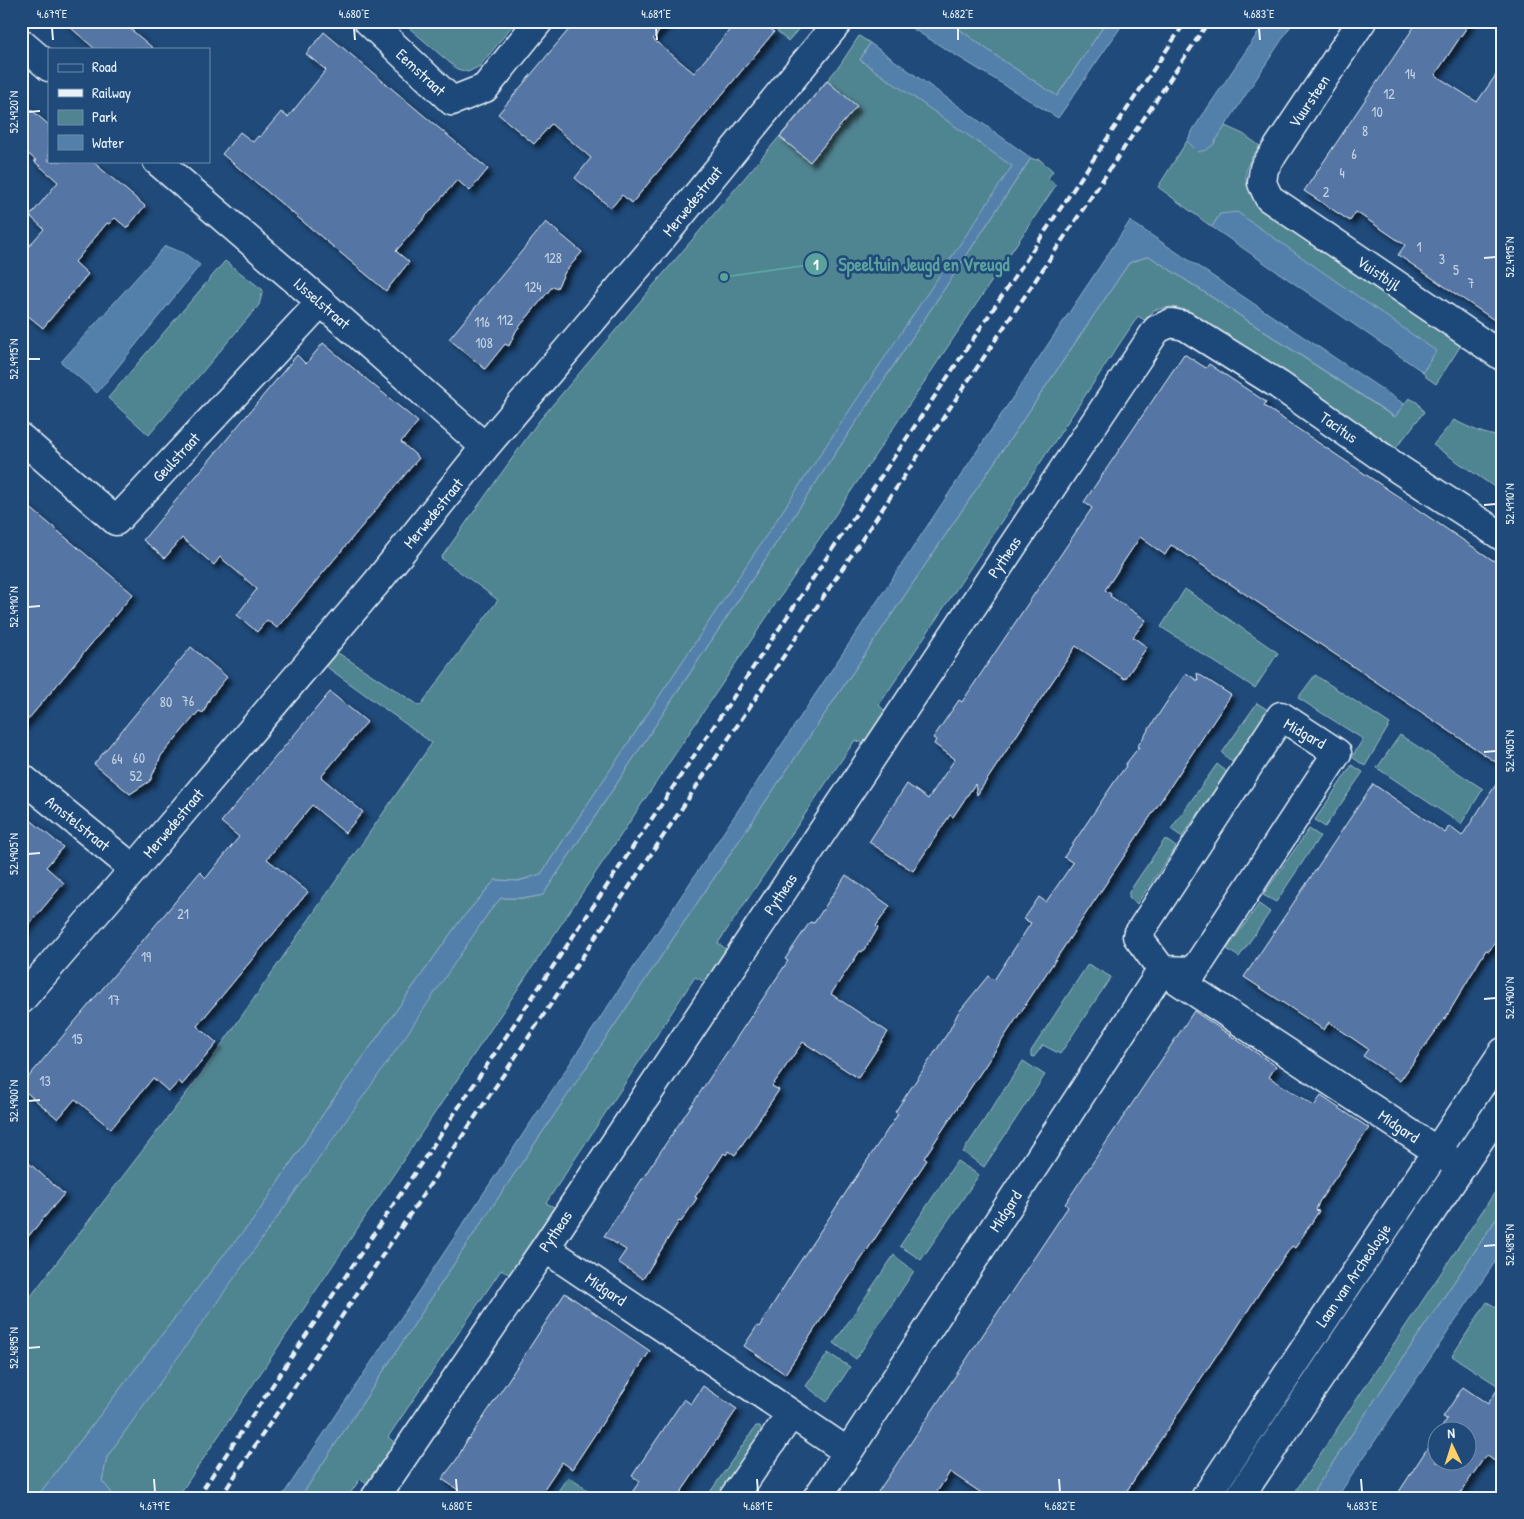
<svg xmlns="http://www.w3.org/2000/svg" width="1524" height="1519" viewBox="0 0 1524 1519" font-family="'Patrick Hand',sans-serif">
  <defs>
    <filter id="shadow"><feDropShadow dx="4.5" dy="4.5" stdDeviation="2.5" flood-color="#0009"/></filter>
  </defs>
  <rect width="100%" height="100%" fill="#1f4a7a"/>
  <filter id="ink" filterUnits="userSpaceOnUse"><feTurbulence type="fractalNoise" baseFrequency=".02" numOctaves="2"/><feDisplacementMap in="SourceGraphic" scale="10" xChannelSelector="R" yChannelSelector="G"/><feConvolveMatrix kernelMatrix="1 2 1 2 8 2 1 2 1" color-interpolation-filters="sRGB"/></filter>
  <g filter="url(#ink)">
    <path fill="#508491" stroke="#9cbac4" d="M 401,21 L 516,21 L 480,66 L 468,72 L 457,69 Z
      M 766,21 L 804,21 L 805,22 L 788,41 Z
      M 948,21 L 1107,21 L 1057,96 L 1002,60 Z
      M 859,36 L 870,43 L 860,60 L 1013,166 L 541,874 L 518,881 L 495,880 L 459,922 L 325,1111 L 254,1219 L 221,1258 L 36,1498 L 21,1498 L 21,1309 L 202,1073 L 432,743 L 320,662 L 332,649 L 420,706 L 498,600 L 441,558 L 538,422 L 840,65 Z
      M 1225,126 L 1243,134 L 1260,146 C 1243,167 1241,179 1256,203 L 1463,342 L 1436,384 L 1426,377 L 1423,372 L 1435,352 L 1220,214 L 1212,227 L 1158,187 L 1187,141 L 1198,152 L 1213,145 Z
      M 1031,158 L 1036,160 L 1039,159 L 1053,171 L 1048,178 L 1056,185 L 177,1498 L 116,1498 L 102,1481 L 107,1457 L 489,912 L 501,898 L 528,898 L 543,895 Z
      M 1149,256 L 1394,417 L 1409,398 L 1417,402 L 1424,412 L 1396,448 L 1187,310 L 1171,307 L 1154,310 L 1146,321 L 1138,316 L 879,705 L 886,712 L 867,745 L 855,740 L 718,943 L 726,949 L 705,982 L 695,977 L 546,1203 L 556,1208 L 511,1275 L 501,1270 L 388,1437 L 395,1443 L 367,1483 L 360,1479 L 347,1498 L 300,1498 L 465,1247 L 1129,263 Z
      M 225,261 L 263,290 L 259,305 L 149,435 L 108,398 Z
      M 1454,420 C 1470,428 1484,435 1503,437 L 1503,493 L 1433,445 Z
      M 1185,589 L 1278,653 L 1255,688 L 1161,627 Z
      M 1315,675 L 1390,724 L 1365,766 L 1352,757 L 1363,739 L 1298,698 Z
      M 1257,703 L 1268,710 L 1232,762 L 1222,753 Z
      M 1400,735 L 1483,789 L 1461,824 L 1377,768 Z
      M 1217,764 L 1227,772 L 1182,837 L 1171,829 Z
      M 1352,765 L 1363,772 L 1325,827 L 1315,820 Z
      M 1309,829 L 1320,836 L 1276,902 L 1263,895 Z
      M 1165,839 L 1176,847 L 1137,904 L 1129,897 L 1129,892 Z
      M 1259,904 L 1270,912 L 1239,957 L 1227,949 Z
      M 1088,964 L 1111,977 L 1060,1054 L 1043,1045 L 1034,1057 L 1031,1056 L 1031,1051 Z
      M 1023,1061 L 1045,1075 L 984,1167 L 963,1152 Z
      M 957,1161 L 979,1175 L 921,1260 L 900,1246 Z
      M 1503,1180 L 1503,1209 L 1309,1498 L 1291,1498 Z
      M 894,1255 L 914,1271 L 856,1359 L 834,1343 Z
      M 1487,1302 L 1503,1311 L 1503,1389 L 1452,1356 Z
      M 828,1353 L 850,1367 L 827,1402 L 806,1386 Z
      M 756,1426 L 760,1426 L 762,1433 L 718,1498 L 706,1498 Z
      M 568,1477 L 600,1498 L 553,1498 Z"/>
    <path fill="#5380aa" stroke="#8fadc9" d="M 900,21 L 948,21 L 1002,60 L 1057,96 L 1107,21 L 1125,21 L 1058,118 Z
      M 1266,21 L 1294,21 L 1213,145 L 1206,150 L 1198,152 L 1187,141 L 1194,128 Z
      M 870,43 L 1031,158 L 543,895 L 528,898 L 501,898 L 489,912 L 399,1046 L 107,1457 L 102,1481 L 116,1498 L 36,1498 L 221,1258 L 254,1219 L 325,1111 L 459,922 L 495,880 L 519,881 L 541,874 L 1012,166 L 860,60 Z
      M 1237,212 L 1436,351 L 1423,372 L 1212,227 L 1220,214 Z
      M 1130,221 L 1404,404 L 1395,417 L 1149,256 L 1129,263 L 465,1247 L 300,1498 L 281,1498 Z
      M 165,246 L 184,253 L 200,265 L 97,393 L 61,362 Z
      M 1503,1209 L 1503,1250 L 1344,1487 L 1337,1498 L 1309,1498 Z"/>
    <path fill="#5474a4" stroke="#e8f1f8" filter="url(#shadow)" d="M 63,21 L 121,21 L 154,49 L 95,49 Z
      M 576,21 L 668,21 L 653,39 L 694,73 L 737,21 L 761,21 L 774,32 L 632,203 L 622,195 L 611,208 L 575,178 L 591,158 L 551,124 L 534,144 L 498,114 Z
      M 1418,21 L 1471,21 L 1435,75 L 1477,102 L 1503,65 L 1503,326 L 1398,255 L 1405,245 L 1356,212 L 1350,221 L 1304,191 Z
      M 324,32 L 488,169 L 470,191 L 457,180 L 396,251 L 409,262 L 386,291 L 222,154 L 240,132 L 253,142 L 258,136 L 260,137 L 281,112 L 288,117 L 326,70 L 306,54 Z
      M 827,81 L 857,106 L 810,162 L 780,137 Z
      M 21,101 L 49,125 L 49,161 L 92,161 L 145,206 L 127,228 L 115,218 L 109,224 L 107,223 L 75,262 L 88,274 L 43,328 L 21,310 L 21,255 L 44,229 L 30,216 L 58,182 L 34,161 L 37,161 L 21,148 Z
      M 546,222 L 582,252 L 565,272 L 557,288 L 553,286 L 516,331 L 509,346 L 505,344 L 485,369 L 449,339 Z
      M 323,343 L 418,422 L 401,442 L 419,458 L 277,628 L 267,620 L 257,632 L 237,615 L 257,589 L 220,557 L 214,565 L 182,538 L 165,558 L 143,540 L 297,355 L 306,364 Z
      M 1184,354 L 1206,368 L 1209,364 L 1266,402 L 1264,406 L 1503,567 L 1503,767 L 1178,549 L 1171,545 L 1165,555 L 1140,537 L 1105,590 L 1111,594 L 1110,596 L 1146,620 L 1133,637 L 1147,647 L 1125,679 L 1076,646 L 977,795 L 975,784 L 953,817 L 950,815 L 913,871 L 869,842 L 907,784 L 928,799 L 955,759 L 934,744 L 936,740 L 933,738 L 959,700 L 962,702 L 1092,508 L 1084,502 Z
      M 21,500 L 133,594 L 21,728 Z
      M 191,647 L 227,677 L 210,698 L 203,713 L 199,711 L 161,756 L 150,781 L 130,794 L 94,764 Z
      M 1186,673 L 1198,681 L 1197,673 L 1231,695 L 924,1158 L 927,1160 L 785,1374 L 744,1346 L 757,1326 L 759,1327 L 795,1269 L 898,1114 L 895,1112 L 949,1031 L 958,1013 L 988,976 L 994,980 L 1031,923 L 1024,919 L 1039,897 L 1046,902 L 1073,863 L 1064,857 L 1115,781 L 1126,766 L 1125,765 L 1139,747 L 1137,747 Z
      M 330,692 L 367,722 L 321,777 L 363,812 L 345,833 L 312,805 L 267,859 L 308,892 L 197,1026 L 217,1043 L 182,1085 L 179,1081 L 169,1092 L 153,1078 L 111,1129 L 75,1099 L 58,1119 L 21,1088 L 21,1086 L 200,872 L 206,878 L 239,837 L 221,822 Z
      M 1503,774 L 1503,931 L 1489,951 L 1486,950 L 1448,1014 L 1400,1081 L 1363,1056 L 1368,1049 L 1329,1022 L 1324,1030 L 1244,977 L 1373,784 L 1445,833 L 1449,826 L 1462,836 Z
      M 21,812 L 63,847 L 46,867 L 64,883 L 21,934 Z
      M 846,875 L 890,906 L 876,926 L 878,928 L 871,940 L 862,952 L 860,951 L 831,994 L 888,1032 L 858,1078 L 803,1042 L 772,1086 L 779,1090 L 735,1155 L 729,1151 L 726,1155 L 724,1153 L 695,1197 L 697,1198 L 681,1222 L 679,1221 L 643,1279 L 618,1262 L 626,1250 L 604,1236 L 788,961 L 785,959 L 810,922 L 814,923 Z
      M 1194,1011 L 1276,1066 L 1269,1077 L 1314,1106 L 1321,1096 L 1369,1128 L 1319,1202 L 1316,1210 L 1319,1211 L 1295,1248 L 1292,1246 L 1263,1287 L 1229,1340 L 1216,1356 L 1122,1498 L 989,1498 L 950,1472 L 933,1498 L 874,1498 L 1068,1207 L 1065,1204 Z
      M 21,1156 L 64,1194 L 21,1245 Z
      M 565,1293 L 650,1351 L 572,1469 L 562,1462 L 538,1498 L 470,1498 L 442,1479 L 457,1459 L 468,1438 L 469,1439 L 505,1385 Z
      M 1503,1381 L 1503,1467 L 1486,1455 L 1457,1498 L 1395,1498 L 1436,1435 L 1436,1462 L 1466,1462 L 1466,1432 L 1439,1432 L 1447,1419 L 1443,1417 L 1463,1387 L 1488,1404 Z
      M 703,1386 L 737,1409 L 701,1463 L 677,1498 L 628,1498 L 640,1481 L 632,1476 L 684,1399 L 691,1404 Z"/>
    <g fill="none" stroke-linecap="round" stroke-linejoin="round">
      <g stroke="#e8f1f8" stroke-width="31">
        <path id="minor" d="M 368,21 L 452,101 L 485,88 L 539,21
          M 1362,21 L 1264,168 L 1262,183 L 1269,198 L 1503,357
          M 21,43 L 49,67
          M 157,161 L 321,302 L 485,447
          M 21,438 L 116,521 L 321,302
          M 21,777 L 134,869
          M 21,1000 L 134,869 L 378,581 L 485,447 L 657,244 L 839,21
          M 545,1248 L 848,1452 L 817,1498
          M 848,1452 L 1162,970 L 1194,971 L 1337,753 L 1281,716 L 1137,936 L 1162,970 L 1461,1167
          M 375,1498 L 545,1248 L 1157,329 L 1171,323 L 1185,326 L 1279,385 L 1400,470 L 1503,537
          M 733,1498 L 791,1414
          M 1205,1498 L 1503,1052
          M 1239,1498 L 1503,1105"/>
      </g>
      <use href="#minor" stroke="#1f4a7a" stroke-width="28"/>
      <path stroke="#e8f1f8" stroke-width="4" stroke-dasharray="8 4" stroke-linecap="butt" d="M 197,1498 L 1186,21
        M 220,1498 L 1209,21"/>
    </g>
  </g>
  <path fill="none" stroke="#e8f1f8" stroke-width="2" d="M 52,28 L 53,40M 354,28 L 355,40M 656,28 L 657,40M 958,28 L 958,40M 1259,28 L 1260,40M 28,112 L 40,111M 1484,258 L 1496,257M 28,359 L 40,359M 1484,505 L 1496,504M 28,607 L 40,606M 1484,752 L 1496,751M 28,854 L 40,853M 1484,999 L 1496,998M 28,1101 L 40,1100M 1484,1246 L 1496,1245M 28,1348 L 40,1347M 154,1479 L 155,1492M 456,1479 L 457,1492M 757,1479 L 758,1492M 1059,1479 L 1060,1492M 1361,1479 L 1362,1492"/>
  <g text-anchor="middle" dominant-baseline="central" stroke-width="5" stroke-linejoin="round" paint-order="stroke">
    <g font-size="14" fill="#c3d2e3">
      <text x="1410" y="73">14</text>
      <text x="1389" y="93">12</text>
      <text x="1377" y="111">10</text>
      <text x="1365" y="130">8</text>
      <text x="1354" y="153">6</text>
      <text x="1342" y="172">4</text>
      <text x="1326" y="191">2</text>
      <text x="1419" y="246">1</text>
      <text x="553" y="257">128</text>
      <text x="1442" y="258">3</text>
      <text x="1456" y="269">5</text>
      <text x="1471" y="282">7</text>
      <text x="533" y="286">124</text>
      <text x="505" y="319">112</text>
      <text x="482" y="321">116</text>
      <text x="484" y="342">108</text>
      <text x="188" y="700">76</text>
      <text x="166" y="701">80</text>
      <text x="139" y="757">60</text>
      <text x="117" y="758">64</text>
      <text x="136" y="775">52</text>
      <text x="183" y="913">21</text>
      <text x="146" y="956">19</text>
      <text x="114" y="999">17</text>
      <text x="77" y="1038">15</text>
      <text x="45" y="1080">13</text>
    </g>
    <g font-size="16" fill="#e8f1f8" stroke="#1f4a7a">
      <text transform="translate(421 72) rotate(43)">Eemstraat</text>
      <text transform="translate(1309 101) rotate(-56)">Vuursteen</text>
      <text transform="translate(692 201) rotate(-51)">Merwedestraat</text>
      <text transform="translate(1379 273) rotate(34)">Vuistbijl</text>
      <text transform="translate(322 303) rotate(41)">IJsselstraat</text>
      <text transform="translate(1339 427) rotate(35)">Tacitus</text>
      <text transform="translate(176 457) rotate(-47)">Geulstraat</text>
      <text transform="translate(433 513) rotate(-51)">Merwedestraat</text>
      <text transform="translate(1004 557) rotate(-56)">Pytheas</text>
      <text transform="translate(1305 733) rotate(30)">Midgard</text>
      <text transform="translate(78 823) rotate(39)">Amstelstraat</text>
      <text transform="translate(173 823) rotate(-50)">Merwedestraat</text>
      <text transform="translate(780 894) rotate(-56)">Pytheas</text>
      <text transform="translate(1399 1126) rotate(34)">Midgard</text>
      <text transform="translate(1005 1211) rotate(-57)">Midgard</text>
      <text transform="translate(555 1231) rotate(-56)">Pytheas</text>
      <text transform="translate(1353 1275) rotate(-56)">Laan van Archeologie</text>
      <text transform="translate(606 1289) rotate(34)">Midgard</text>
    </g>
  </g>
  <path fill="none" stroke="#5ba19e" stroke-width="2" d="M724 277L816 264"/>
  <g fill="#5ba19e" stroke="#1f4a7a" stroke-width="2">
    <circle cx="724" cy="277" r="5"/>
    <circle cx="816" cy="264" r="12"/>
  </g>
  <g font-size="15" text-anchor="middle" font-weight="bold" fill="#fff">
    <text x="816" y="270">1</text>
  </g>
  <g font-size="18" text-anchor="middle" font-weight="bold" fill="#5ba19e" stroke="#1f4a7a" stroke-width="5" stroke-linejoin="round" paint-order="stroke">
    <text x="924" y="271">Speeltuin Jeugd en Vreugd</text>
  </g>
  <rect width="1524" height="1519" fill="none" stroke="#1f4a7a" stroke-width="55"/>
  <rect x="48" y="48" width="162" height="115" fill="#1f4a7a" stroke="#6f8dac"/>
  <rect x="58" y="64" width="25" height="8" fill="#1f4a7a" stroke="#6f8dac"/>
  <text x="92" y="72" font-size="15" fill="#e8f1f8">Road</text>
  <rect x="58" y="89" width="25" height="8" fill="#e8f1f8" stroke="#6f8dac"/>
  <text x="92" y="98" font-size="15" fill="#e8f1f8">Railway</text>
  <rect x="58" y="110" width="25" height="15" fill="#508491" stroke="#6f8dac"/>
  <text x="92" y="122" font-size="15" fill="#e8f1f8">Park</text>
  <rect x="58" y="135" width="25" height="15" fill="#5380aa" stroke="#6f8dac"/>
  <text x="92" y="148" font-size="15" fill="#e8f1f8">Water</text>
  <g transform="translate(1452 1446) rotate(356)"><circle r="24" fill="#1f4a7a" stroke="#6f8dac"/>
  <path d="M0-4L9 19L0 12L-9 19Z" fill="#ffd166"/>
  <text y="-8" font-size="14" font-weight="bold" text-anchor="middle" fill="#e8f1f8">N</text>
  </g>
  <rect x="28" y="28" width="1468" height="1464" fill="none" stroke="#e8f1f8" stroke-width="2"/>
  <g font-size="12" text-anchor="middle" fill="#e8f1f8">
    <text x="52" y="18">4.679°E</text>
    <text x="354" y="18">4.680°E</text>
    <text x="656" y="18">4.681°E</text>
    <text x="958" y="18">4.682°E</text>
    <text x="1259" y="18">4.683°E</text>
    <text transform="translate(14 112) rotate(-90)" y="4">52.4920°N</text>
    <text transform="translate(1510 257) rotate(-90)" y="4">52.4915°N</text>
    <text transform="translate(14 359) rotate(-90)" y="4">52.4915°N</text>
    <text transform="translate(1510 504) rotate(-90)" y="4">52.4910°N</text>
    <text transform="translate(14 607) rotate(-90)" y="4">52.4910°N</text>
    <text transform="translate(1510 751) rotate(-90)" y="4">52.4905°N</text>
    <text transform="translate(14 854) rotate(-90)" y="4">52.4905°N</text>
    <text transform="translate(1510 998) rotate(-90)" y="4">52.4900°N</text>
    <text transform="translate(14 1101) rotate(-90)" y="4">52.4900°N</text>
    <text transform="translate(1510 1245) rotate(-90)" y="4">52.4895°N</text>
    <text transform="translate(14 1348) rotate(-90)" y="4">52.4895°N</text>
    <text x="155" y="1510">4.679°E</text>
    <text x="457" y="1510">4.680°E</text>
    <text x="758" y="1510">4.681°E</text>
    <text x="1060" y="1510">4.682°E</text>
    <text x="1362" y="1510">4.683°E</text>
  </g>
</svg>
